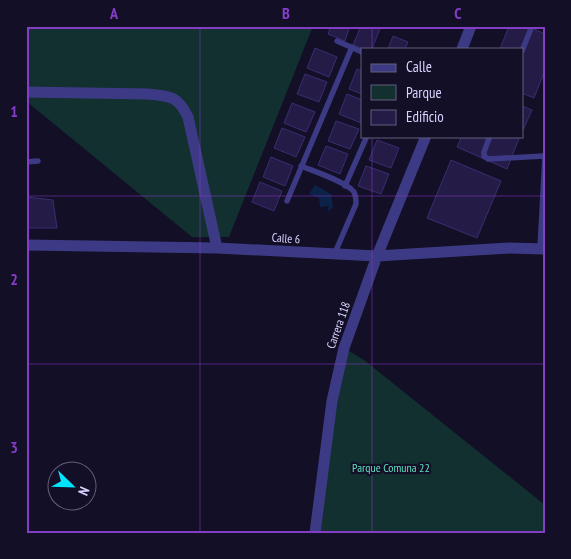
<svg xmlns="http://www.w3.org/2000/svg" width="571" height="559" viewBox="0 0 571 559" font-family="'PT Sans Narrow',sans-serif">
  <rect width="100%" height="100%" fill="#130f26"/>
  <path fill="#12302f" d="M 26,26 L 313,26 L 229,237 L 192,237 L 26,101 Z
    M 344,348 L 364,360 L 545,505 L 545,533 L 315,533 Z"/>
  <path fill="#0c2248" d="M 315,185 L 331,194 L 333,208 L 327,212 L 329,206 L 320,207 L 319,198 L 309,194 Z"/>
  <path fill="#241b47" stroke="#3b2d73" d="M 331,26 L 350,26 L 345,41 L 328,34 Z
    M 361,26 L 381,26 L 372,49 L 363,49 L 353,45 Z
    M 509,26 L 527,26 L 545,34 L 545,70 L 534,98 L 522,93 L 522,49 L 500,49 Z
    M 393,36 L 408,42 L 405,49 L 388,49 Z
    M 315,48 L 337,57 L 329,77 L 307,68 Z
    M 357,69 L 362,71 L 362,94 L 349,89 Z
    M 305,74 L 327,82 L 319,102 L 297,94 Z
    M 347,94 L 362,100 L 361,123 L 339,114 Z
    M 292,103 L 315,112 L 306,132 L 284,123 Z
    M 522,106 L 532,110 L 522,132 Z
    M 336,121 L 359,129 L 350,149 L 328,141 Z
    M 282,128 L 305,137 L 296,157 L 274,148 Z
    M 462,136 L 520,136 L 507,169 L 457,147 Z
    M 377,140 L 399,148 L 391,168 L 369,160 Z
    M 326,146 L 348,154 L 340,174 L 318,165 Z
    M 271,157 L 293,166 L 285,186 L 263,177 Z
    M 451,160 L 501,181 L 477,238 L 427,218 Z
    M 366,166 L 389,174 L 381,194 L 358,186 Z
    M 260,182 L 282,191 L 274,211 L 252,202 Z
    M 26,197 L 53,200 L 57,228 L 26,228 Z"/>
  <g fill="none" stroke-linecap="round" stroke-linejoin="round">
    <path stroke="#3d3a85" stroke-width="5.5" d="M 337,41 L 362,52
      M 522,51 L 532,26
      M 490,136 L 484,152 L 484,156 L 488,159 L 544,156
      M 26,162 L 38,161
      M 301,166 C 313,171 347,182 354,192 C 356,196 356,200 356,204 L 334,255
      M 345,186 L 367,136
      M 287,201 L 352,47
      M 540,249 L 545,156"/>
    <path stroke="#3d3a85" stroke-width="11" d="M 462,49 L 471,26
      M 26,92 L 148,94 C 170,96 178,96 188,117 L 217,248
      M 26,245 L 217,248 L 377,256 L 509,248 L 545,249
      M 315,533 L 332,401 L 344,348 L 377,256 L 426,136"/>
  </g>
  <path fill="none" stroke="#843dc5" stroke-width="1" stroke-opacity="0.55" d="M 200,26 L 200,533M 372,26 L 372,49M 372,136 L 372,533M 26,196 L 545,196M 26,364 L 545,364"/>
  <g text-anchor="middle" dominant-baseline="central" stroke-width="4.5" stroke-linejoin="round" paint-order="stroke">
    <g font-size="12" fill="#d9d4ff" stroke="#130f26">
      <text transform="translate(286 238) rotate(4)">Calle 6</text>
      <text transform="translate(338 325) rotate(-71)">Carrera 118</text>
    </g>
    <g font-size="12" fill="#5fe0c0" stroke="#130f26">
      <text x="391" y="467">Parque Comuna 22</text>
    </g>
  </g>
  <rect width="571" height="559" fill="none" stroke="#130f26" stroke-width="55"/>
  <rect x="361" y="48" width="162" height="90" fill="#130f26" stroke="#625e7d"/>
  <rect x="371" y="64" width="25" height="8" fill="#3d3a85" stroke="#625e7d"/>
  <text x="406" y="72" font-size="15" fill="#d9d4ff">Calle</text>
  <rect x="371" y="85" width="25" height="15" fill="#12302f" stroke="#625e7d"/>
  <text x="406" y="98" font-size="15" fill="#d9d4ff">Parque</text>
  <rect x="371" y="110" width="25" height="15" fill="#241b47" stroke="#625e7d"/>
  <text x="406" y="122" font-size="15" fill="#d9d4ff">Edificio</text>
  <g transform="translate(72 486) rotate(113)"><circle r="24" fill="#130f26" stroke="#625e7d"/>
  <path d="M0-4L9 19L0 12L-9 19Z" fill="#00e5ff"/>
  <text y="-8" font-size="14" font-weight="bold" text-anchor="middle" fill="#d9d4ff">N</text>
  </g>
  <rect x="28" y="28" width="516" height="504" fill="none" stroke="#843dc5" stroke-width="2"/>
  <g font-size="16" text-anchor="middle" font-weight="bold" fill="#843dc5">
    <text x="114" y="19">A</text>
    <text x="286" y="19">B</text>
    <text x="458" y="19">C</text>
    <text x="14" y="117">1</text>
    <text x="14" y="285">2</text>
    <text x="14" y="453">3</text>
  </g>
</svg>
